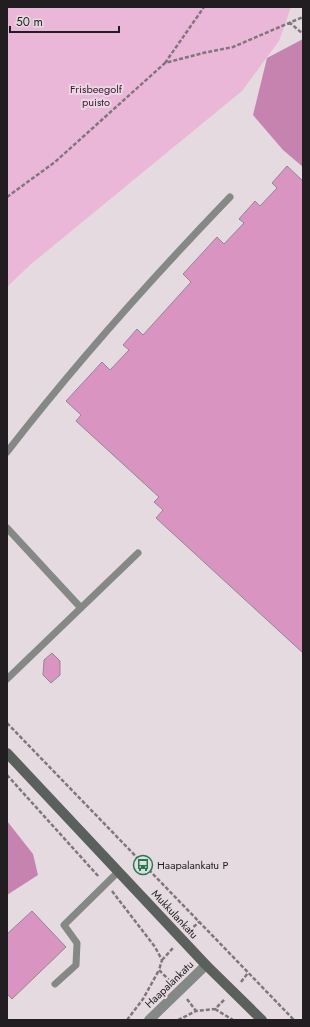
<svg xmlns="http://www.w3.org/2000/svg" width="310" height="1027" viewBox="0 0 310 1027" font-family="Jost,sans-serif">
  <rect width="100%" height="100%" fill="#e6dae1"/>
  <path fill="#ebb7d8" d="M 7,7 L 291,7 L 279,41 L 242,91 L 30,265 L 7,287 Z"/>
  <path fill="#c783b0" d="M 303,39 L 303,167 L 283,150 L 253,115 L 267,58 Z
    M 7,821 L 33,854 L 38,875 L 7,895 Z"/>
  <path fill="#d994c2" stroke="#92878e" d="M 287,166 L 303,181 L 303,653 L 156,518 L 163,510 L 154,502 L 159,497 L 76,421 L 81,415 L 66,401 L 102,362 L 110,370 L 129,350 L 123,345 L 137,329 L 143,335 L 191,282 L 183,274 L 217,237 L 224,244 L 244,223 L 239,219 L 255,201 L 260,206 L 277,188 L 272,183 Z
    M 52,653 L 60,661 L 60,675 L 51,683 L 43,675 L 44,660 Z
    M 32,911 L 66,947 L 12,999 L 7,994 L 7,934 Z"/>
  <g fill="none" stroke-linecap="round" stroke-linejoin="round">
    <path stroke="#7f777c" stroke-width="2.5" stroke-dasharray="4 2" stroke-linecap="butt" d="M 289,22 L 303,34
      M 165,63 L 204,7
      M 7,197 L 55,162 L 165,63 L 203,53 L 233,47 L 303,17
      M 7,723 L 294,1020
      M 7,775 L 99,877
      M 112,891 L 155,947 L 162,960 L 159,970 L 171,982
      M 189,931 L 199,922
      M 162,960 L 173,948
      M 241,982 L 248,973
      M 187,999 L 196,1011
      M 215,1009 L 233,1020
      M 127,1020 L 143,999 L 159,970
      M 178,1020 L 196,1011 L 215,1009 L 225,999"/>
    <path stroke="#848986" stroke-width="7" d="M 7,452 C 76,363 152,278 230,197
      M 7,528 L 81,608
      M 7,679 L 138,553
      M 55,984 L 76,965 L 77,943 L 64,925 L 119,871"/>
    <path stroke="#848986" stroke-width="10" d="M 149,1020 L 206,965"/>
    <path stroke="#5a615d" stroke-width="10" d="M 7,753 L 206,965 L 262,1020"/>
  </g>
  <defs>
    <g id="bus-ring" transform="scale(1)"><circle r="9.5" fill="#e6dae1" stroke="#217b50" stroke-width="1.5"/><path d="M-5-6H5V4H4V6H2V4H-2V6H-4V4H-5ZM-3.5-4V0h7V-4ZM-3.5 1.2v1.5H-2V1.2ZM2 1.2v1.5H3.5V1.2Z" fill="#217b50"/></g>
  </defs>
  <g fill-rule="evenodd">
    <use href="#bus-ring" x="143" y="865"/>
  </g>
  <g text-anchor="middle" dominant-baseline="central" stroke-width="4" stroke-linejoin="round" paint-order="stroke">
    <g font-size="11" fill="#4b0e3b" stroke="#e6dae1">
      <text x="96" y="89">Frisbeegolf<tspan x="96" dy="13">puisto</tspan></text>
    </g>
    <g font-size="11" fill="#211d20" stroke="#e6dae1" text-anchor="start">
      <text x="157" y="865">Haapalankatu P</text>
    </g>
    <g font-size="11" fill="#211d20" stroke="#e6dae1">
      <text transform="translate(175 914) rotate(47)">Mukkulankatu</text>
      <text transform="translate(169 984) rotate(-44)">Haapalankatu</text>
    </g>
  </g>
  <rect width="310" height="1027" fill="none" stroke="#211d20" stroke-width="16"/>
  <path d="M10 26v6h109v-6" fill="none" stroke="#211d20" stroke-width="2"/>
  <text x="16" y="26" font-size="12" fill="#211d20" stroke="#e6dae1" stroke-width="3" paint-order="stroke">50 m</text>
</svg>
